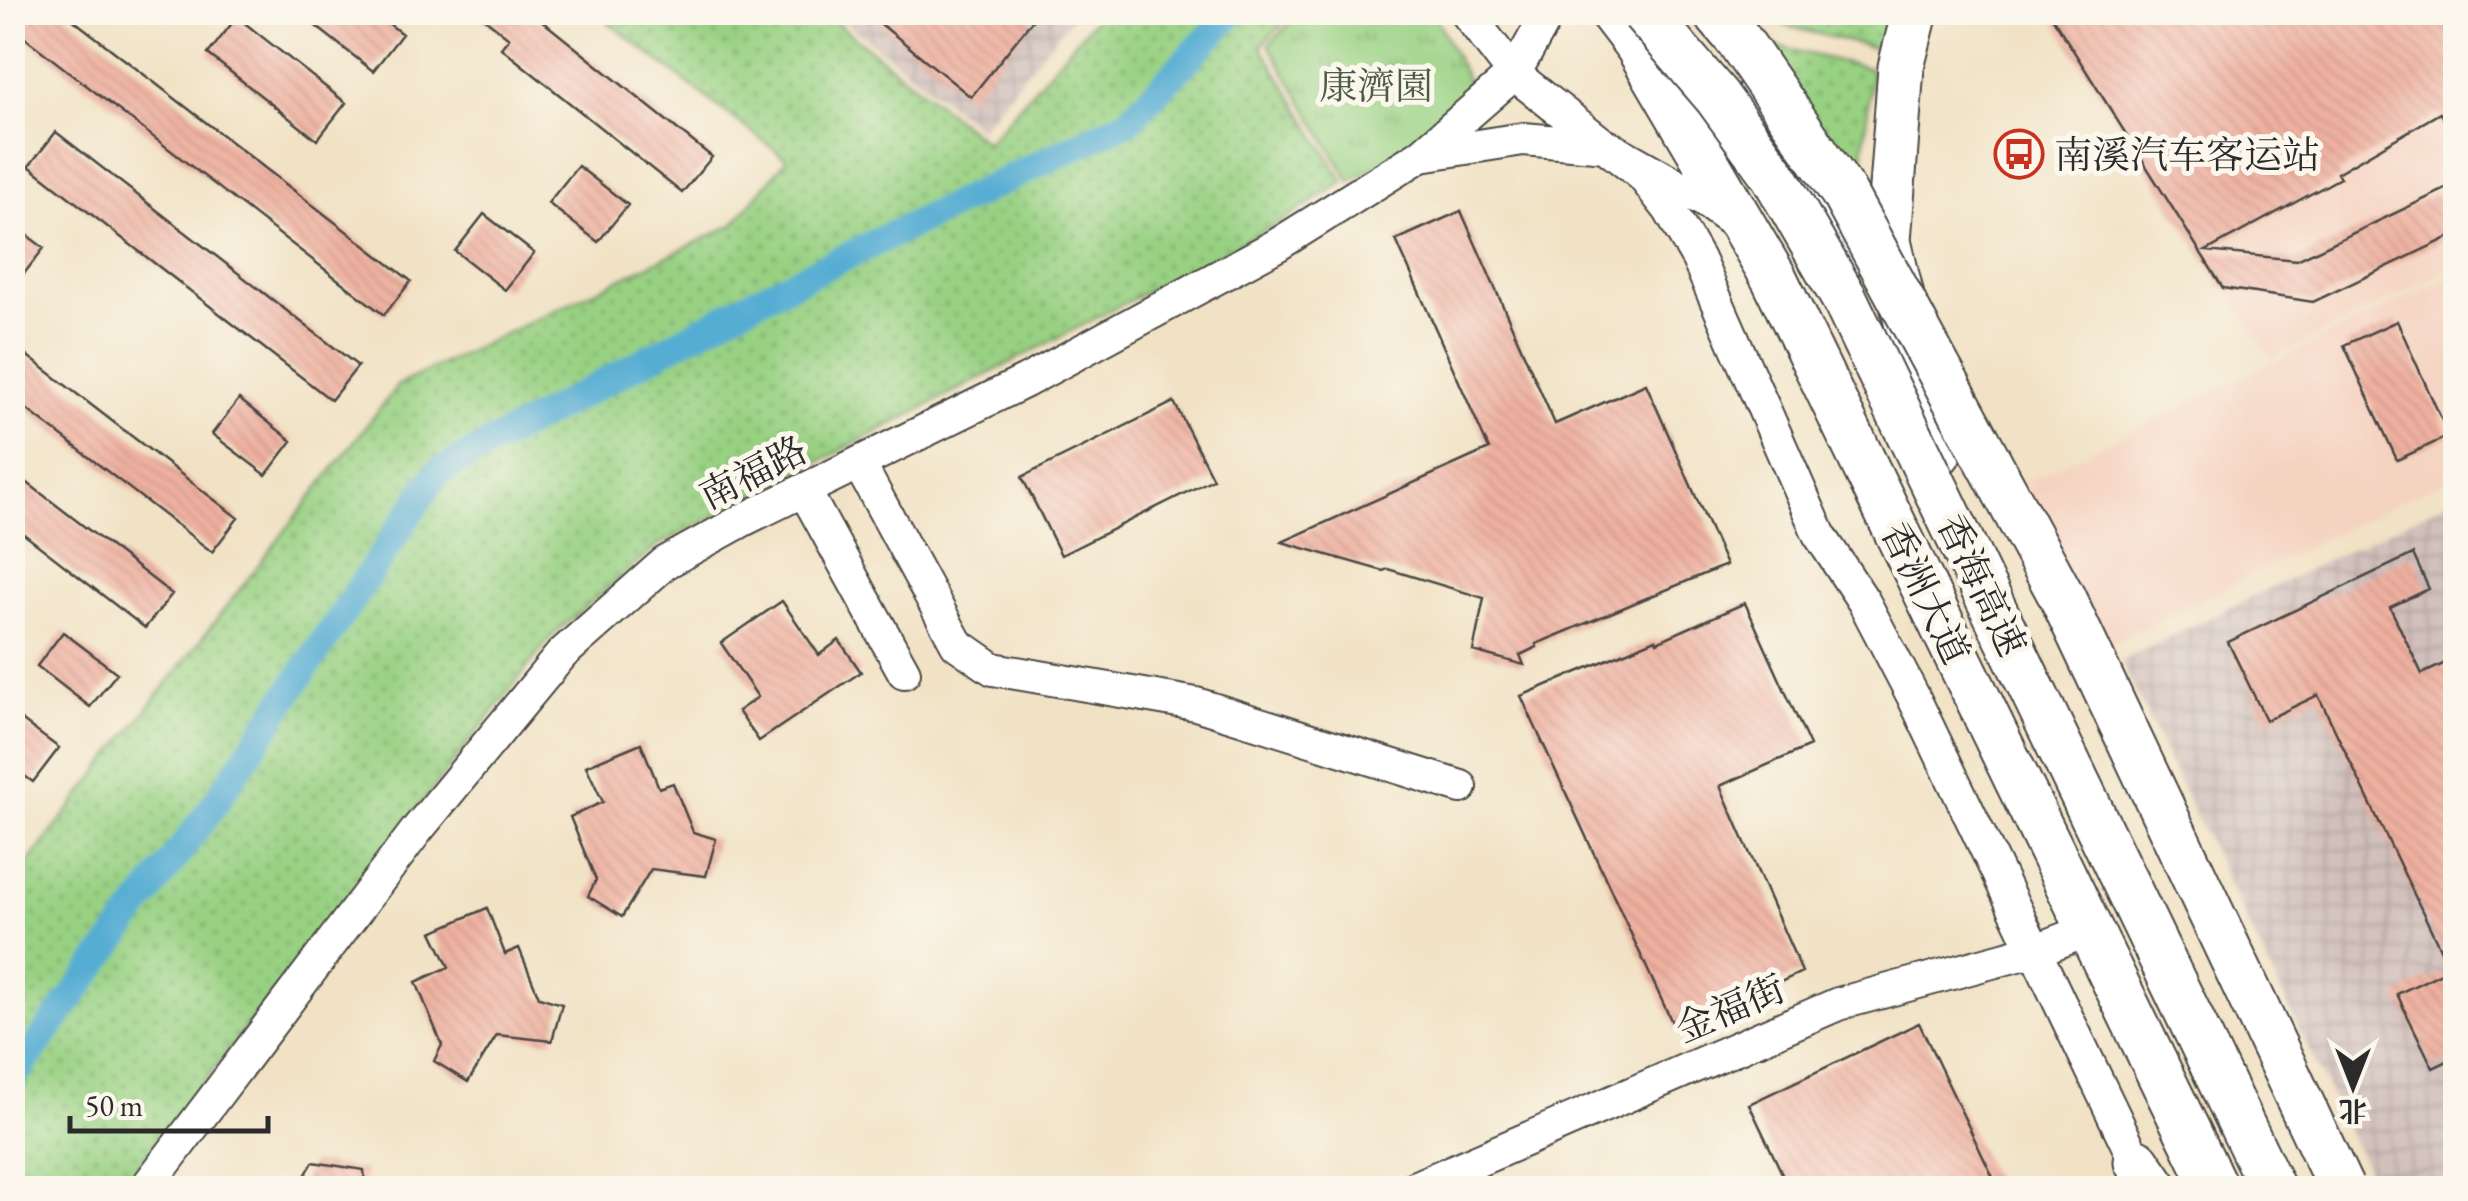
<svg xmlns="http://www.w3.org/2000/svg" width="2468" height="1201" viewBox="0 0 2468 1201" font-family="'EB Garamond','Noto Serif SC',serif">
  <defs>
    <pattern id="industrial-grid" width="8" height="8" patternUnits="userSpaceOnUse" patternTransform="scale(2.5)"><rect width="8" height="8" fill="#d1c0bc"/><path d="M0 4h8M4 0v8" fill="none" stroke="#b4a5a2"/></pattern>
    <pattern id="grass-dots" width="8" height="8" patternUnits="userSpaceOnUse" patternTransform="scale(2.5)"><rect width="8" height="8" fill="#99d183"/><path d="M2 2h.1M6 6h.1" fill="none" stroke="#7daa6b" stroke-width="1.8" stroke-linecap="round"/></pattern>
    <pattern id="park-tufts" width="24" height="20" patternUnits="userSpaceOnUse" patternTransform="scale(2.5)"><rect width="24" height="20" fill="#99d183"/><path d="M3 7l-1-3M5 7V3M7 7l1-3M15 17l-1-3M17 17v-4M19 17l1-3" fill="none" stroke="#7daa6b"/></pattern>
    <pattern id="building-back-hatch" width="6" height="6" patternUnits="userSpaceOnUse" patternTransform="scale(2.5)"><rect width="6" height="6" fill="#efb1a0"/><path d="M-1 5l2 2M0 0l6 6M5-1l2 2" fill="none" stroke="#cd988a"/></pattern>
  </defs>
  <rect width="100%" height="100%" fill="#fbf7ec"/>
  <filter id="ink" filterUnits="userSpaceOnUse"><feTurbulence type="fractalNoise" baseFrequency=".01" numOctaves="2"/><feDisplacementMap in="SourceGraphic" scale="20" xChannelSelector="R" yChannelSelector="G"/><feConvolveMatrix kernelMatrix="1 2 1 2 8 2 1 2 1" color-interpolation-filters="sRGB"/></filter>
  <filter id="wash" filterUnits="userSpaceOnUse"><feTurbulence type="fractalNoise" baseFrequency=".0048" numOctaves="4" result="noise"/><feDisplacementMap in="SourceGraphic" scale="40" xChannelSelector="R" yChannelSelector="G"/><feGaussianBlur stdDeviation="2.25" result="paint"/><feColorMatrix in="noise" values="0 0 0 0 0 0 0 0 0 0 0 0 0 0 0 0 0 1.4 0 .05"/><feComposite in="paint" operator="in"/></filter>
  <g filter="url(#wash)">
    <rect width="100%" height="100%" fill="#f1e2c5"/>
    <path fill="#f5d3c1" d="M 2054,13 L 2455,13 L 2455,266 L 2271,359 Z
      M 2455,275 L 2455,475 L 2104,647 L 2025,482 Z"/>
    <path fill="url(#industrial-grid)" d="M 834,13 L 1075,13 L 980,128 Z
      M 2455,498 L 2455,1188 L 2376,1188 L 2121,661 Z"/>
    <path fill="url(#grass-dots)" stroke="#627e57" stroke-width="2.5" d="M 1782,12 L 1890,12 L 1890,13 L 1878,49 L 1787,26 L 1775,18 Z
      M 617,13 L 824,13 L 987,143 L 1100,13 L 1293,13 L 1261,46 L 1344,182 L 1279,223 L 657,546 L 553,635 L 121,1188 L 13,1188 L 12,884 L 398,385 L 733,225 L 787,159 L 609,23 Z
      M 1761,28 L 1775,46 L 1872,69 L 1858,202 L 1755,36 Z"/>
    <path fill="url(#park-tufts)" stroke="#627e57" stroke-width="2.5" d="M 1300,13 L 1434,13 L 1473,92 L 1413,147 L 1350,181 L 1269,45 Z"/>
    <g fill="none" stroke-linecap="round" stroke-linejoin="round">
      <path stroke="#57add3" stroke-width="28" d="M 12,1079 L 211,809 L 437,473 L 756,300 L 1128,121 L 1233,12"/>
    </g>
    <g id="blocks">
      <path fill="url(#building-back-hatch)" d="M 12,12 L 63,12 L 411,281 L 384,315 L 12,28 Z
        M 298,12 L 374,12 L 402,34 L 373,71 Z
        M 476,12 L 531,12 L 712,157 L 682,193 L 501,48 L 509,38 Z
        M 866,12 L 1039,12 L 971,97 Z
        M 2049,12 L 2456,12 L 2456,138 L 2440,113 L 2337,173 L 2340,178 L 2206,251 L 2297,260 L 2456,184 L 2456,234 L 2313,302 L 2223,288 Z
        M 237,17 L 346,103 L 317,140 L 208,54 Z
        M 56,132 L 358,366 L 331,400 L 29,166 Z
        M 578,166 L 628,205 L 598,242 L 548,203 Z
        M 1461,211 L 1555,424 L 1646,384 L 1726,565 L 1536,644 L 1537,647 L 1520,655 L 1524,665 L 1473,651 L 1484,598 L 1388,569 L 1383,571 L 1282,542 L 1489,449 L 1396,240 Z
        M 484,214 L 534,253 L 505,290 L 455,251 Z
        M 12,224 L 44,248 L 12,289 Z
        M 2397,321 L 2449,436 L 2397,460 L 2344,345 Z
        M 12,344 L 238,518 L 212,552 L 12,398 Z
        M 239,399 L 292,441 L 266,475 L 212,434 Z
        M 1174,402 L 1213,479 L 1061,555 L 1022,477 Z
        M 12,471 L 172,594 L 145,628 L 12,525 Z
        M 2413,554 L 2429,589 L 2390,607 L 2422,674 L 2456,658 L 2456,1057 L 2433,1068 L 2397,994 L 2450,969 L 2318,695 L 2266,720 L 2228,642 Z
        M 782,601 L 819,655 L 839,640 L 861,672 L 759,741 L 738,711 L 758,697 L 721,643 Z
        M 1745,603 L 1810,746 L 1720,786 L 1802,972 L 1676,1031 L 1521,696 L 1656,639 L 1657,642 Z
        M 63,632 L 117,673 L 90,707 L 37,666 Z
        M 12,713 L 59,748 L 33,782 L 12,767 Z
        M 641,743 L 659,788 L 673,783 L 693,832 L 716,839 L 706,876 L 651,869 L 622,917 L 588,896 L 596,880 L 570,817 L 603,802 L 586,766 Z
        M 487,908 L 505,954 L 519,948 L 539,997 L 562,1004 L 552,1041 L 497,1035 L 468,1082 L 434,1061 L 442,1045 L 416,982 L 449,967 L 432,932 Z
        M 1919,1023 L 1998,1188 L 1789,1188 L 1749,1104 Z
        M 313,1162 L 364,1170 L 365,1188 L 298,1188 Z"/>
    </g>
  </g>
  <g filter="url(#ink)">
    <use href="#blocks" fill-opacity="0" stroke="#494642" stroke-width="2.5"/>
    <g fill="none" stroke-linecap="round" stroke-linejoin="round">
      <g stroke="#494642" stroke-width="36">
        <path id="minor" d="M 1466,12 L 1514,74 L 1643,176 L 1669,209 L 1698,259 L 1819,534 L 1864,602 L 1913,696 L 2146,1183
          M 1421,155 L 1523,139 L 1607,146 L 1703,200 L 1738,225
          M 859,464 L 957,644 L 993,669 L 1196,704 L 1461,787
          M 804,490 L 904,672
          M 146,1188 L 417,830 L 562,654 L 665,563 L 743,520 L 1026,381 L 1277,245 L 1421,155 L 1514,74 L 1549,12
          M 1414,1188 L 1838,1004 L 2036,950 L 2089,930"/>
      </g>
      <g stroke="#494642" stroke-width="49">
        <path id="highway" d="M 1612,12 L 1638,46 L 1774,278 L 2215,1188
          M 1915,12 L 1901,67 L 1888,241 L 1938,453
          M 1758,97 L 1844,256
          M 2137,1162 L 2155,1188"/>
      </g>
      <use href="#minor" stroke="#fff" stroke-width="32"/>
      <use href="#highway" stroke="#fff" stroke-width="45"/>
      <g stroke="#494642" stroke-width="49" stroke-linecap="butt">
        <path id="highway-bridge" d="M 1644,12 L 1717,97 L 1774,176 L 1844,298 L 2272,1188
          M 1715,12 L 1738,39 L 1843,192 L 2063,599 L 2341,1188"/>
      </g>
      <use href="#highway-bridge" stroke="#fff" stroke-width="45"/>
    </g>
  </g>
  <defs>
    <g id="bus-ring" transform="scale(2.5)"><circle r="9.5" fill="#fbf7ec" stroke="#c8321e" stroke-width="1.5"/><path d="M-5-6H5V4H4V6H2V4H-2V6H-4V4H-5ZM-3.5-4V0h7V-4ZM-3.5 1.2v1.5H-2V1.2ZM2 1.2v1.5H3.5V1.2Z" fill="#c8321e"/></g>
  </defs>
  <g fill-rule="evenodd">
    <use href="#bus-ring" x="2019" y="154"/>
  </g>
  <g text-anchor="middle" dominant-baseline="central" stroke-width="10" stroke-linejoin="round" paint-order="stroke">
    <g font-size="38" fill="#4c5d45" stroke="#fbf7ec">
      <text x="1376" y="85">康濟園</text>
    </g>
    <g font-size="38" fill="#2b2b2b" stroke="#fbf7ec" text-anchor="start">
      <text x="2054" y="154">南溪汽车客运站</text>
    </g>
    <g font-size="38" fill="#2b2b2b" stroke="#fbf7ec">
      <text transform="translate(753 472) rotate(-27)">南福路</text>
      <text transform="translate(1982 585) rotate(64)">香海高速</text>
      <text transform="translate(1926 593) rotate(64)">香洲大道</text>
      <text transform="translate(1730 1008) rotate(-23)">金福街</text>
    </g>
  </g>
  <rect width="2468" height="1201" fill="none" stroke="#fbf7ec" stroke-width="50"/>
  <g transform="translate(2353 1086) rotate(180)" stroke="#fbf7ec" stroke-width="8" paint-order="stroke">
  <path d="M0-8L18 38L0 25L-18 38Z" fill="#2b2b2b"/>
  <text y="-15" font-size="28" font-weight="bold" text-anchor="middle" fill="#2b2b2b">北</text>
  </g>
  <path d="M70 1116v15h198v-15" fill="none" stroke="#2b2b2b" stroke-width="5"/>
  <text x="85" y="1116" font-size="30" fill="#2b2b2b" stroke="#fbf7ec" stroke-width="8" paint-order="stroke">50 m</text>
</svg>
